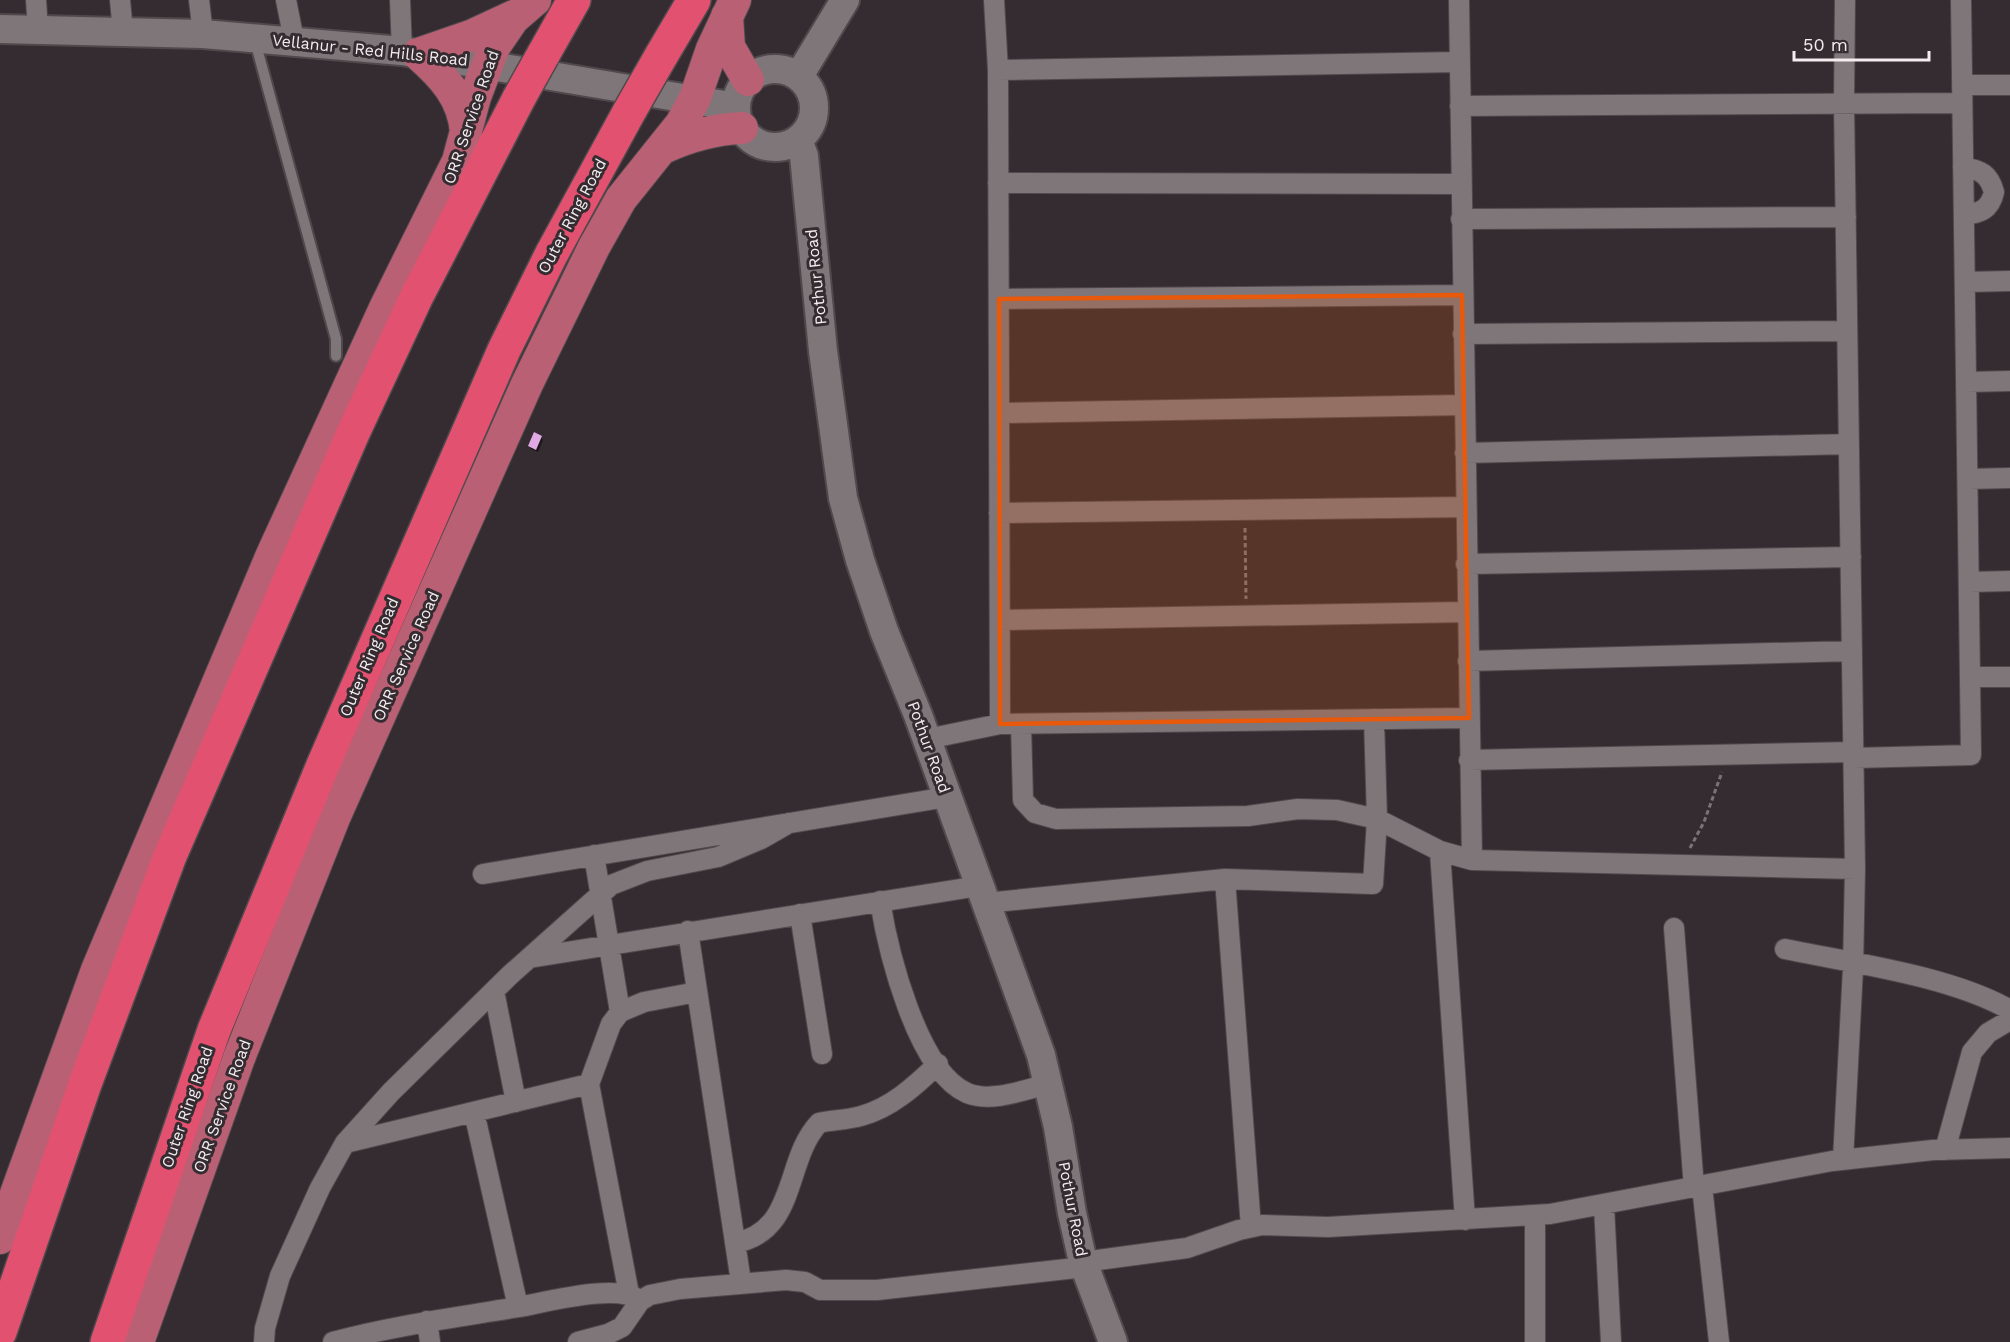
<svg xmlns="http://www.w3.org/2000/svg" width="2010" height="1342" viewBox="0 0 2010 1342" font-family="'Work Sans',sans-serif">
  <rect width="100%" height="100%" fill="#342c30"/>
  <path fill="#0007" d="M 541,437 L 543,440 L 538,452 L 531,449 L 529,446 Z"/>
  <path fill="#e2aae5" d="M 534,432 L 542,436 L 536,450 L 528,446 Z"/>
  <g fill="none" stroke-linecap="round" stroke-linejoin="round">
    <g stroke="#50494c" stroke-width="14">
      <path id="lane" d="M 255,41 L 336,339 L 336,356"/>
    </g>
    <g stroke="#50494c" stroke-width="22">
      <path id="street" d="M 36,0 L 38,30
        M 120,0 L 123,32
        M 199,0 L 203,34
        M 286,0 L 294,40
        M 400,0 L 402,51
        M 994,0 L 998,70 L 1000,724
        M 1459,0 L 1472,860
        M 998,70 L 1459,62
        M 1962,85 L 2010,85
        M 1460,106 L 1962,103
        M 1963,167 C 1981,170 1989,174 1994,192 C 1990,210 1980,213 1964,215
        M 998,183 L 1461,184
        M 1461,219 L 1846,217
        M 1965,282 L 2010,281
        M 999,299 L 1462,295
        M 1463,334 L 1847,331
        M 1966,382 L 2010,381
        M 999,413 L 1464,405
        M 1465,453 L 1849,444
        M 1968,479 L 2010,478
        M 999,513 L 1466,507
        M 1466,564 L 1851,557
        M 1969,582 L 2010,581
        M 1000,620 L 1467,612
        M 1468,661 L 1852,651
        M 1971,677 L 2010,677
        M 1021,724 L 1023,800 L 1035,813 L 1056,819 L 1248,816 L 1298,809 L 1337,810 L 1377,819 L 1440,851 L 1472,860 L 1855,869
        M 927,739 L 1000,724 L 1469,718
        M 1854,758 L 1971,755 L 1961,0
        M 1469,760 L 1854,752
        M 1440,851 L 1465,1220
        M 594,855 L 620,1012
        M 483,874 L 947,797
        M 1225,879 L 1251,1227
        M 880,901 C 888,951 917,1071 967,1093 C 991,1103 1024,1090 1048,1084
        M 985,903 L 1225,879 L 1373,884 L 1377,819 L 1374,719
        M 800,914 L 822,1054
        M 1674,928 L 1694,1188
        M 688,931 L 741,1282
        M 1785,949 C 1852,963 1951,976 2010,1010
        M 529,958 L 979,886
        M 494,991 L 516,1102
        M 474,1112 L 518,1307
        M 345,1143 L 589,1084
        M 1945,1150 L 1972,1052 L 1988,1033 L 2010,1020
        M 1843,1160 L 1853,968 L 1855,869 L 1844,103 L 1845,0
        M 1702,1186 L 1719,1342
        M 1604,1206 L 1611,1342
        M 1535,1215 L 1535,1342
        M 735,1243 C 798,1231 784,1160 819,1123 C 832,1120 847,1120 861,1116 C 891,1108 915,1086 938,1064
        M 1083,1262 L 1187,1248 L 1239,1230 L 1262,1225 L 1328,1227 L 1550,1214 L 1832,1161 L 1933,1150 L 2010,1148
        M 629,1294 L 589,1084 L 611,1024 L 620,1012 L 644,1002 L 697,992
        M 427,1321 L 430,1342
        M 264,1342 L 265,1328 L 280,1276 L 320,1188 L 345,1143 L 391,1092 L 510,975 L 611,885 L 647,871 L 718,857 L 761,839 L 789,823
        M 333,1342 C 393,1326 452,1318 513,1308 C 540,1304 617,1282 639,1300
        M 578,1342 L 608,1334 L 622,1327 L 640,1301 L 650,1295 L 680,1289 L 786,1280 L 805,1282 L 820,1290 L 877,1290 L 1085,1267"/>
    </g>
    <g stroke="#50494c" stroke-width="32">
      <path id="secondary" d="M 0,29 L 203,34 L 402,51 L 736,107
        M736 108a39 39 0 1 1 78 0a39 39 0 1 1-78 0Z
        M 799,76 L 845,0
        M 798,140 L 804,156 L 823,351 L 843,498 L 860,560 L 884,631 L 918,715 L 1041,1055 L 1058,1127 L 1072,1213 L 1083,1262 L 1113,1342"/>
    </g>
    <g stroke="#50494c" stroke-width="34">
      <path id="primary" d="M 727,16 L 729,47 L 748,80
        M 418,54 L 473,35 L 514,16
        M 418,54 C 443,76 463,97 466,132
        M 663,148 C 689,136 713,129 742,128
        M 0,1238 L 97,970 L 271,557 L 386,306 L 458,161 L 475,97 L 494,47 L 513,19 L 535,0
        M 138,1342 L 239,1058 L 334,818 L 527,384 L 594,247 L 621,199 L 681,124 L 695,98 L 712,49 L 735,0"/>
    </g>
    <g stroke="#50494c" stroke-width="36">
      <path id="highway" d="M 543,55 L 574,0
        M 661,56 L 694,0
        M 0,1332 L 85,1084 L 170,856 L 354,431 L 416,298 L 519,98
        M 107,1342 L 214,1030 L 323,765 L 504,350 L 551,255 L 629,112"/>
    </g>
    <path stroke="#7b7477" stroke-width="3" stroke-dasharray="4.5 3" stroke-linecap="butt" d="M 1245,528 L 1246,599
      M 1690,848 L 1704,822 L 1722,772"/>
    <use href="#lane" stroke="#7f767a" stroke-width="10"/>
    <use href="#street" stroke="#7f767a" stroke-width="20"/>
    <use href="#secondary" stroke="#7f767a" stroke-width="28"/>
    <use href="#primary" stroke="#ba6074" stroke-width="32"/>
    <use href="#highway" stroke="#e25270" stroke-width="33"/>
    <g stroke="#50494c" stroke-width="36" stroke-linecap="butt">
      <path id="highway-bridge" d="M 519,98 L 543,55
        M 629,112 L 661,56"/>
    </g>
    <use href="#highway-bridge" stroke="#e25270" stroke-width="33"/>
  </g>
  <path fill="#e8590c" fill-opacity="0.2" stroke="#e8590c" stroke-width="4.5" stroke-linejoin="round" d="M 1462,295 L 1469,718 L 1000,724 L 999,299 Z"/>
  <g text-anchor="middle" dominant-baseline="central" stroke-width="6" stroke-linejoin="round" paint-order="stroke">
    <g font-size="16" fill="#f3edf0" stroke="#342c30">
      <text transform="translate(370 50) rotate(6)">Vellanur - Red Hills Road</text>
      <text transform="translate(471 117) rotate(-71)">ORR Service Road</text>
      <text transform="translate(572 216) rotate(-62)">Outer Ring Road</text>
      <text transform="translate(816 277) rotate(-96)">Pothur Road</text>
      <text transform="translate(406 656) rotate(-66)">ORR Service Road</text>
      <text transform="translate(369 657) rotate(-67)">Outer Ring Road</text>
      <text transform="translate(929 747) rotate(70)">Pothur Road</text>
      <text transform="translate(222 1106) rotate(-70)">ORR Service Road</text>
      <text transform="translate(187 1107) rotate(-71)">Outer Ring Road</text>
      <text transform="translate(1073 1209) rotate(79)">Pothur Road</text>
    </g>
  </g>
  <path d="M1794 51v9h135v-9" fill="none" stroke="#f3edf0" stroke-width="3"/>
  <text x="1803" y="51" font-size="18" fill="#f3edf0" stroke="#342c30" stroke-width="4.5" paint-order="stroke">50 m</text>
</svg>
